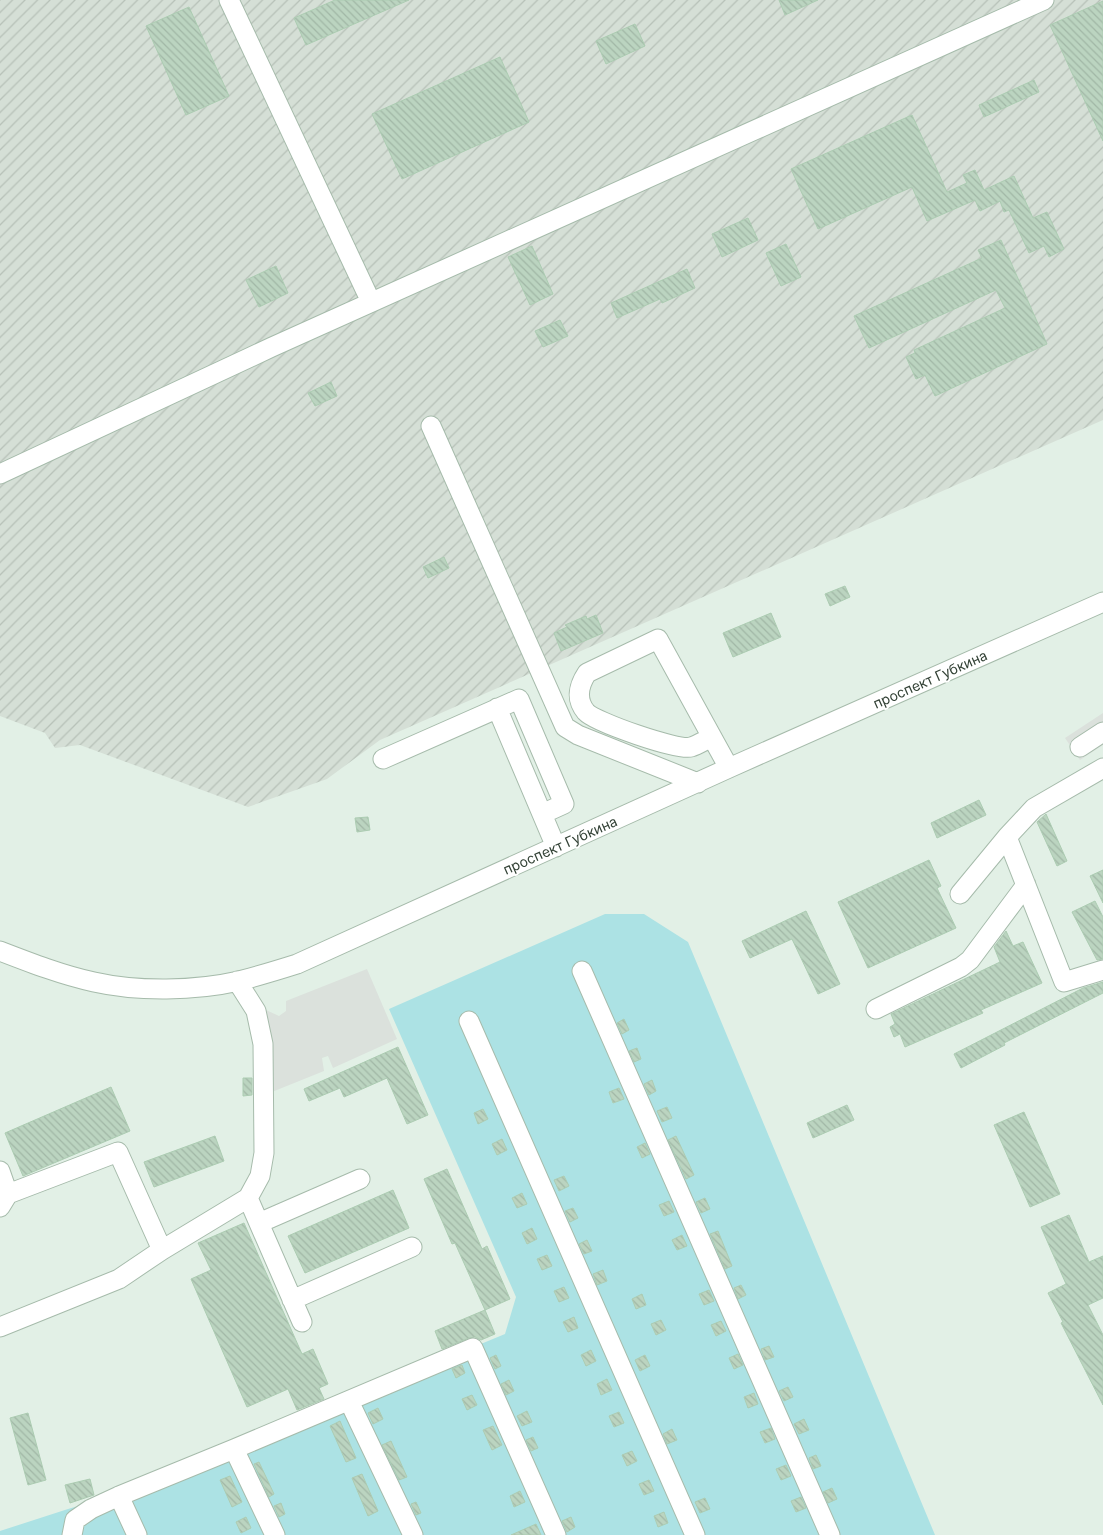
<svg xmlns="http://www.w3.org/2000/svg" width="1103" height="1535" viewBox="0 0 1103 1535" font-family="Inter,sans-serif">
  <defs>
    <pattern id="industrial-furrows" width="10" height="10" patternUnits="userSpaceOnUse" patternTransform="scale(1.25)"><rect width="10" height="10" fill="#d5dfd6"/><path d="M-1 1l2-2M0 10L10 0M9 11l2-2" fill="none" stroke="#b7c1b8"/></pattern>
    <pattern id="building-back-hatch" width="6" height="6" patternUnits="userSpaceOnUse" patternTransform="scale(1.25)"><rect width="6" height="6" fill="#bbd4c0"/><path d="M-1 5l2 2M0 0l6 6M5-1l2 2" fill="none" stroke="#a1b7a6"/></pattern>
  </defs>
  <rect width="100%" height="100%" fill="#e2f0e6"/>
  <path fill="url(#industrial-furrows)" d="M 0,0 L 1103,0 L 1103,420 L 380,740 L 327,779 L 248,807 L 80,745 L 55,748 L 45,733 L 0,716 Z"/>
  <path fill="#ace2e4" d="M 605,914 L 644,914 L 688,942 L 935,1535 L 0,1535 L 0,1531 L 68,1509 L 113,1496 L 505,1334 L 516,1297 L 389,1009 Z"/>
  <path fill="#dbe1dc" d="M 1103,713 L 1103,745 L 1080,760 L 1065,738 Z
    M 367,969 L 397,1039 L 333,1068 L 328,1056 L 322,1058 L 324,1071 L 257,1098 L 254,1031 L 250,1019 L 266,1010 L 279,1016 L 286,1011 L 286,1001 Z"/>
  <path fill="url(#building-back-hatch)" stroke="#acccb2" d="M 335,0 L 409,0 L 306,45 L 294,18 Z
    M 779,0 L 818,0 L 785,15 Z
    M 1103,1 L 1103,141 L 1050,25 Z
    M 189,7 L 229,96 L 186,115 L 146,26 Z
    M 635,24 L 645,46 L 606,64 L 596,41 Z
    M 500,57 L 529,122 L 402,179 L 372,114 Z
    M 1034,80 L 1039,92 L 984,117 L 979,105 Z
    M 912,115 L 947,192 L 967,183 L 963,175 L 975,170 L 984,190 L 1014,176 L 1033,218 L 1047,212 L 1064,249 L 1049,257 L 1044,246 L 1029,253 L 1009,210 L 1004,212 L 1000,201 L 980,211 L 975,200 L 927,221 L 912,187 L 818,229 L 791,169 Z
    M 748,218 L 758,240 L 722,257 L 712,234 Z
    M 1001,240 L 1047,344 L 935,396 L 925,375 L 916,379 L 906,357 L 915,353 L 914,350 L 1005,308 L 996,290 L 869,348 L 854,316 L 982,258 L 978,250 Z
    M 786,244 L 801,277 L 781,286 L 766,253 Z
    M 532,246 L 553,294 L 530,305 L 508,257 Z
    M 276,266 L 288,293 L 259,307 L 246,280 Z
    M 687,269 L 695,288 L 662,303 L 660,299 L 617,318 L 611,303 Z
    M 560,320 L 568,336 L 543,347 L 535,331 Z
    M 331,382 L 337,396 L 315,406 L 308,393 Z
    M 444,557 L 449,568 L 428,578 L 423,567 Z
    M 845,586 L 850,597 L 830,606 L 825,594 Z
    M 771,613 L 781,637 L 733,657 L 723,633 Z
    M 596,615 L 603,633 L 561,651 L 554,633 L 567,627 L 565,625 L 586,616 L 587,619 Z
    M 979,800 L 986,815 L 937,838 L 931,823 Z
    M 1046,814 L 1067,861 L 1057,866 L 1037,822 Z
    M 368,817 L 370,830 L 357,832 L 355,818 Z
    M 929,860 L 941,886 L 937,888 L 956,928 L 868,968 L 838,902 Z
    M 1103,870 L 1103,903 L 1090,876 Z
    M 1095,901 L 1103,917 L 1103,959 L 1097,960 L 1072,912 Z
    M 806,911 L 840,984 L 818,994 L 792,939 L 750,958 L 742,941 Z
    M 1006,931 L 1013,946 L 1023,942 L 1042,983 L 981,1010 L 983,1013 L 905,1047 L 900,1034 L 894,1037 L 890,1027 L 895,1024 L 891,1014 L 1000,962 L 994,947 Z
    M 1103,982 L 1103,993 L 1004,1043 L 1005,1045 L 961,1068 L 954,1054 L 1083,988 Z
    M 624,1019 L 629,1030 L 622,1034 L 617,1023 Z
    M 398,1047 L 428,1115 L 407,1124 L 387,1078 L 344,1097 L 340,1088 L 309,1101 L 304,1089 Z
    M 637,1048 L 641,1059 L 634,1062 L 629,1051 Z
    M 243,1078 L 252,1078 L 252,1095 L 243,1096 Z
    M 652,1080 L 656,1091 L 649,1095 L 644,1084 Z
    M 111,1087 L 130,1131 L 23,1176 L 5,1133 Z
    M 619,1088 L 624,1099 L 613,1103 L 609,1092 Z
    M 847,1105 L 854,1120 L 813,1138 L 807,1123 Z
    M 667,1107 L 672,1118 L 662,1122 L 657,1111 Z
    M 483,1109 L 488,1119 L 478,1124 L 474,1113 Z
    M 1024,1112 L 1060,1194 L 1030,1207 L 994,1125 Z
    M 215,1136 L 224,1161 L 154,1187 L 144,1162 Z
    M 676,1136 L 694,1175 L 686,1179 L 668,1140 Z
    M 502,1139 L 507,1150 L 497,1155 L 492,1144 Z
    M 645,1143 L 650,1154 L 642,1158 L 637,1147 Z
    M 447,1169 L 482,1249 L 487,1246 L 510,1299 L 485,1310 L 455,1243 L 452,1244 L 424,1179 Z
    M 564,1176 L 569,1186 L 559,1191 L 554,1180 Z
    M 393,1190 L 409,1228 L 305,1273 L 288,1236 Z
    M 522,1193 L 527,1204 L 517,1208 L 512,1198 Z
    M 705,1198 L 710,1209 L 701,1213 L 696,1202 Z
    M 669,1201 L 674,1212 L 664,1216 L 659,1205 Z
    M 573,1208 L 578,1218 L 570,1222 L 565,1211 Z
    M 1069,1215 L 1089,1262 L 1103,1256 L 1103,1298 L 1088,1305 L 1103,1335 L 1103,1405 L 1061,1323 L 1063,1322 L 1048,1293 L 1066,1284 L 1041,1227 Z
    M 244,1223 L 302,1354 L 313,1349 L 328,1384 L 319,1388 L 324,1399 L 297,1410 L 288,1389 L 247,1407 L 191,1279 L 211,1270 L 198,1243 Z
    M 532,1228 L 537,1239 L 527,1244 L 522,1233 Z
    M 718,1231 L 732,1266 L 725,1269 L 710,1234 Z
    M 682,1235 L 687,1246 L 677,1250 L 672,1240 Z
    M 587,1240 L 592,1251 L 584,1254 L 579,1244 Z
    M 547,1255 L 552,1266 L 542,1270 L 537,1259 Z
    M 603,1270 L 607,1281 L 597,1285 L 593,1274 Z
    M 741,1285 L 746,1295 L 738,1299 L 734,1288 Z
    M 564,1287 L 569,1298 L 559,1302 L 554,1291 Z
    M 709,1290 L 714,1301 L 704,1305 L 699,1294 Z
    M 642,1294 L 646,1305 L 636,1309 L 632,1299 Z
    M 485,1310 L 495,1334 L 481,1340 L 475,1337 L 469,1338 L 442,1349 L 435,1331 Z
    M 574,1317 L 578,1328 L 568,1332 L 563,1322 Z
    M 661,1320 L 666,1330 L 656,1335 L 651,1324 Z
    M 721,1321 L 726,1331 L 716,1336 L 711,1325 Z
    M 769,1346 L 774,1357 L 765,1360 L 761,1349 Z
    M 591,1350 L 596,1361 L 586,1366 L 581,1355 Z
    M 738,1354 L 743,1365 L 734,1369 L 729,1358 Z
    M 496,1355 L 501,1366 L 495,1369 L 490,1358 Z
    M 645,1355 L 650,1366 L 640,1371 L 635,1360 Z
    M 462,1365 L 465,1373 L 456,1378 L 452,1369 Z
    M 607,1379 L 612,1390 L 601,1395 L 597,1384 Z
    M 509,1380 L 514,1391 L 506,1395 L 501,1384 Z
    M 788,1387 L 793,1397 L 784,1401 L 779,1391 Z
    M 754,1393 L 758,1404 L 748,1408 L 744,1397 Z
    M 472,1395 L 477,1405 L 467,1410 L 462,1399 Z
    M 378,1408 L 383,1419 L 373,1424 L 368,1413 Z
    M 527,1411 L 532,1422 L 522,1426 L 517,1416 Z
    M 619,1412 L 624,1423 L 614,1427 L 609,1416 Z
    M 28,1413 L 46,1480 L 28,1485 L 10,1418 Z
    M 804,1419 L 809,1430 L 799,1434 L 794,1424 Z
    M 340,1421 L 356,1458 L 346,1462 L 330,1426 Z
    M 493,1426 L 502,1445 L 492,1450 L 483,1430 Z
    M 771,1428 L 775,1439 L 765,1443 L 760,1432 Z
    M 672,1429 L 677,1440 L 667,1444 L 663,1434 Z
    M 533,1437 L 538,1448 L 531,1451 L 526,1440 Z
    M 391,1441 L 407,1477 L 399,1480 L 382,1445 Z
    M 632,1451 L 637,1461 L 627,1466 L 622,1455 Z
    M 816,1455 L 821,1466 L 813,1469 L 809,1458 Z
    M 259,1462 L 274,1494 L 269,1497 L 254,1464 Z
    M 786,1465 L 791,1476 L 781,1480 L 776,1469 Z
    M 362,1474 L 378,1511 L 368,1516 L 352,1478 Z
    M 230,1476 L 242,1502 L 232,1507 L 220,1480 Z
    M 90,1479 L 94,1495 L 70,1503 L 65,1485 Z
    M 649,1480 L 654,1491 L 644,1495 L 639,1484 Z
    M 832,1488 L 837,1499 L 828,1503 L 823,1492 Z
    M 520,1491 L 525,1502 L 514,1507 L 510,1496 Z
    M 801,1497 L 806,1508 L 796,1512 L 791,1501 Z
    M 705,1498 L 710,1509 L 700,1513 L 695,1502 Z
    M 416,1502 L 421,1513 L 416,1515 L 411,1504 Z
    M 281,1503 L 285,1514 L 279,1517 L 274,1506 Z
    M 664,1512 L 668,1523 L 658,1527 L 654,1516 Z
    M 246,1517 L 251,1528 L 241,1533 L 236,1522 Z
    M 571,1517 L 575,1527 L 567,1532 L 562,1521 Z
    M 536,1524 L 541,1535 L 511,1535 Z"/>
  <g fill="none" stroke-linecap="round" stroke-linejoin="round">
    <g stroke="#a6bbab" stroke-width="21">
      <path id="minor" d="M 229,0 L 371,302
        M 431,426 L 565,727 L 578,735 L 698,783
        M 0,474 L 272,347 L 1044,0
        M 497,708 L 556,847
        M 712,737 C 705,740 698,745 691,747 C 678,751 595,722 586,712 C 575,699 579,685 587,673 L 658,639 L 729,768
        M 1080,747 L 1103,732
        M 383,759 L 519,699 L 564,804 L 542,814
        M 1007,837 L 1064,982 L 1103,970
        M 960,894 L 1007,837 L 1034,808 L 1103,768
        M 0,951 C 31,963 62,975 94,982 C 138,992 195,991 239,981 C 258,976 278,970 297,964 L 729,768 L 1103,602
        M 582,971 L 830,1535
        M 876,1009 L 961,967 L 970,960 L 1026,885
        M 469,1021 L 695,1535
        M 0,1171 L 8,1194
        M 248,1198 L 302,1322
        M 0,1207 L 8,1194 L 118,1152 L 162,1250
        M 259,1223 L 360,1179
        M 292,1300 L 412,1247
        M 0,1327 L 119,1279 L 162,1250 L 248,1198 L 260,1176 L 264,1153 L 263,1044 L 256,1011 L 237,981
        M 349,1401 L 413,1535
        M 234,1449 L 275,1535
        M 119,1496 L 137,1535
        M 72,1535 L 75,1520 L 91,1509 L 119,1496 L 234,1449 L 473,1348 L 556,1535"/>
    </g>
    <use href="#minor" stroke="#fff" stroke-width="19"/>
  </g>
  <g text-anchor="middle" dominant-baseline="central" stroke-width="4" stroke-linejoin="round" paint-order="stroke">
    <g font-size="14" fill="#334236" stroke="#fff">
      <text transform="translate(930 679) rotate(-24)">проспект Губкина</text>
      <text transform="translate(560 845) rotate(-24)">проспект Губкина</text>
    </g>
  </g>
</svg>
